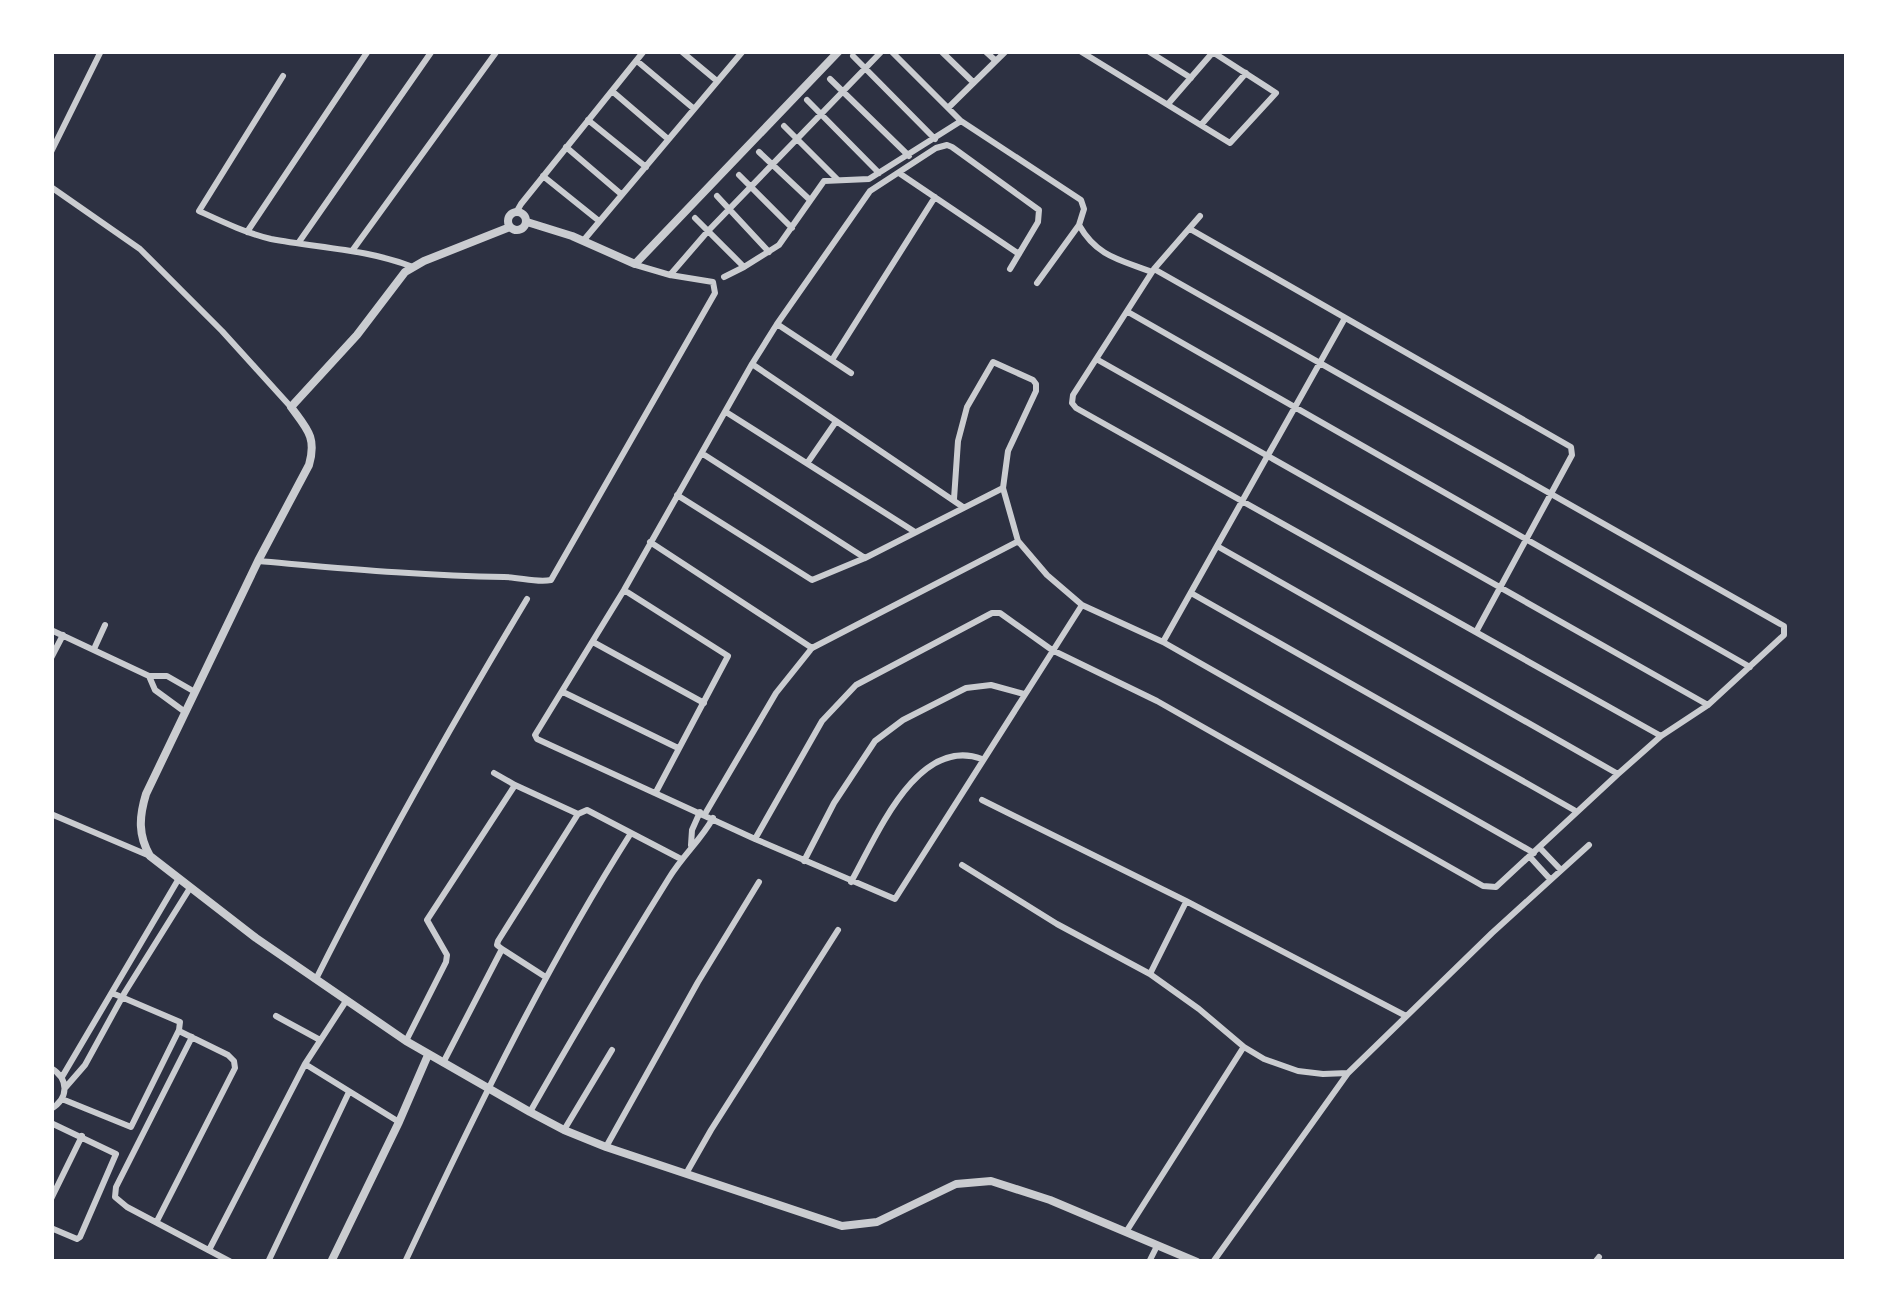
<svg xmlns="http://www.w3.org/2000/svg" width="1898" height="1313" viewBox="0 0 1898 1313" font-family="Figtree,sans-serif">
  <rect width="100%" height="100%" fill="#2d3142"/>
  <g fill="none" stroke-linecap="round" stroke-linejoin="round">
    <path stroke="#caccd0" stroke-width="6" d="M 681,51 L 717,81
      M 891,51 L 961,121 L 1081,200 L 1084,209 L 1079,225 C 1097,257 1121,260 1152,272
      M 941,51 L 973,82
      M 985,51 L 996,61
      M 1080,51 L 1230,143 L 1276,93 L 1211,51
      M 1148,51 L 1191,78
      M 853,56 L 935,139
      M 637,61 L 693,108
      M 283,76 L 199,211 C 223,222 246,233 271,239 C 319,248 367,249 413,267
      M 830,79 L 909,156
      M 612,91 L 668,139
      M 807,100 L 879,173
      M 1168,104 L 1214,51
      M 949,107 L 1006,51
      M 588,120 L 646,167
      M 1201,125 L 1246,73
      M 784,126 L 837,179
      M 566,147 L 621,194
      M 51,152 L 101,51
      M 759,152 L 810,200
      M 899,173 L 1019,254
      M 739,175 L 792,228
      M 543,176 L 599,221
      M 51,187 L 140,249 L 222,331 L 290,406
      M 717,196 L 769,252
      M 517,211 L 521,204 L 644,51
      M 1200,216 L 1154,269 L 1073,395 L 1072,403 L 1076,408 L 1661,736
      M 695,218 L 744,267
      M 1190,229 L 1571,447 L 1572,455 L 1476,632
      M 247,232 L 368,51
      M 583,241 L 743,51
      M 299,242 L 432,51
      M 352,251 L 497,51
      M 1010,269 L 1038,222 L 1039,210 L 952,147 L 947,145 L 936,148 L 870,191 L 777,324 L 752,364 L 624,590 L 535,735 L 537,739 L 755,839 L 895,899 L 1082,605
      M 670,275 L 708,231 L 882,51
      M 724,277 L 744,267 L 779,245 L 824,181 L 869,179 L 961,121
      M 1037,283 L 1079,225
      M 1128,312 L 1750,667
      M 777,324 L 851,373
      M 832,360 L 935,197
      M 1098,360 L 1708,705
      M 752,364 L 963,507
      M 726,412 L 915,532
      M 703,454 L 865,558
      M 808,462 L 835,423
      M 677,495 L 812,580 L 865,558 L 1003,488
      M 954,499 L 958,441 L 967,407 L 993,362 L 1033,380 L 1036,384 L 1036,391 L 1008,451 L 1003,488 L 1018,541 L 1047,575 L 1082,605 L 1163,642 L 1534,853
      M 650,542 L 812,648
      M 1217,546 L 1618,774
      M 258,561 C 340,568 422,576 504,577 C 520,577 536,583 551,580 L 715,293 L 713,282 L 670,275 L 636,265
      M 624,590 L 728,656 L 656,792
      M 1191,593 L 1574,810
      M 51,630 L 149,676 L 167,676 L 195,692
      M 593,642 L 704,703
      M 1163,642 L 1345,318
      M 94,649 L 105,625
      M 51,658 L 63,635
      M 149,676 L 155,690 L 185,712
      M 563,692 L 678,748
      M 494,773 L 515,785
      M 982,800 L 1186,901 L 1406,1016
      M 51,814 L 150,856
      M 705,814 L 776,693 L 812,648 L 1017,542
      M 755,839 L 822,721 L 856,685 L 992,613 L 1000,613 L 1052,650 L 1157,701 L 1483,886 L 1496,887 L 1618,774 L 1661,736 L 1708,705 L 1784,635 L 1784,626 L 1154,269
      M 691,845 L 692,830 L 700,812
      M 1540,848 L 1560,869
      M 1530,857 L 1550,879
      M 804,861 L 834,803 L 875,741 L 903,720 L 966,688 L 991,685 L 1024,694
      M 962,865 L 1057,924 L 1150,974 L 1199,1009 L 1244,1047 L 1264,1059 L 1298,1071 L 1323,1074 L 1348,1073
      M 851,882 C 877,836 917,735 982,759
      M 1150,974 L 1186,902
      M 544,976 L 502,949 L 497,945 L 498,941 L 578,814 L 587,810 L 681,859
      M 316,979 C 381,849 452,724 527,599
      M 276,1016 L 320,1040
      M 192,1037 L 116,1187 L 115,1197 L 127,1207 L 231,1262
      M 406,1041 L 446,962 L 447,955 L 427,920 L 515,785 L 578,814
      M 443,1063 L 502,949
      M 305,1064 L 399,1122
      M 51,1068 C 69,1079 69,1098 51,1109
      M 62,1077 L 178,880
      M 65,1088 L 85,1065 L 125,992 L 190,888
      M 62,1099 L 131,1127 L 179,1030 L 180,1022 L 112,993
      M 530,1112 C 575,1033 621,955 669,878 C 683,855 701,840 713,818
      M 51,1123 L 116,1154 L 80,1237 L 77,1239 L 51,1228
      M 564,1130 L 612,1050
      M 606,1147 L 698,982 L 759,882
      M 687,1172 L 711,1130 L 838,930
      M 51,1199 L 82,1136
      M 157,1221 L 235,1068 L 234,1061 L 228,1055 L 179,1031
      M 1126,1232 L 1243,1048
      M 209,1250 L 305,1064 L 346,1001
      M 268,1262 L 349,1092
      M 405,1262 C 474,1115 544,970 631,833
      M 1149,1262 L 1157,1246
      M 1213,1262 L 1348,1073 L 1492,933 L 1589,845
      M 1595,1262 L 1599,1257"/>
    <path stroke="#caccd0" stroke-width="8" d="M508 221a9 9 0 1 1 18 0a9 9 0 1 1-18 0Z
      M 527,222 L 572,236 L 635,264 L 839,51
      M 510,227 L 424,261 L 405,272 L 357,335 L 291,407 C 307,429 317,437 309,465 L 258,561 L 146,794 C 139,817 138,835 150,856 L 256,938 L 406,1041 L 530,1112 L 564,1130 L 606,1147 L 842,1226 L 877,1222 L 956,1184 L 991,1181 L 1050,1200 L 1197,1262
      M 331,1262 L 399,1122 L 428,1055"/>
  </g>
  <rect width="1898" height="1313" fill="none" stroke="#ffffff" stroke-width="108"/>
</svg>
